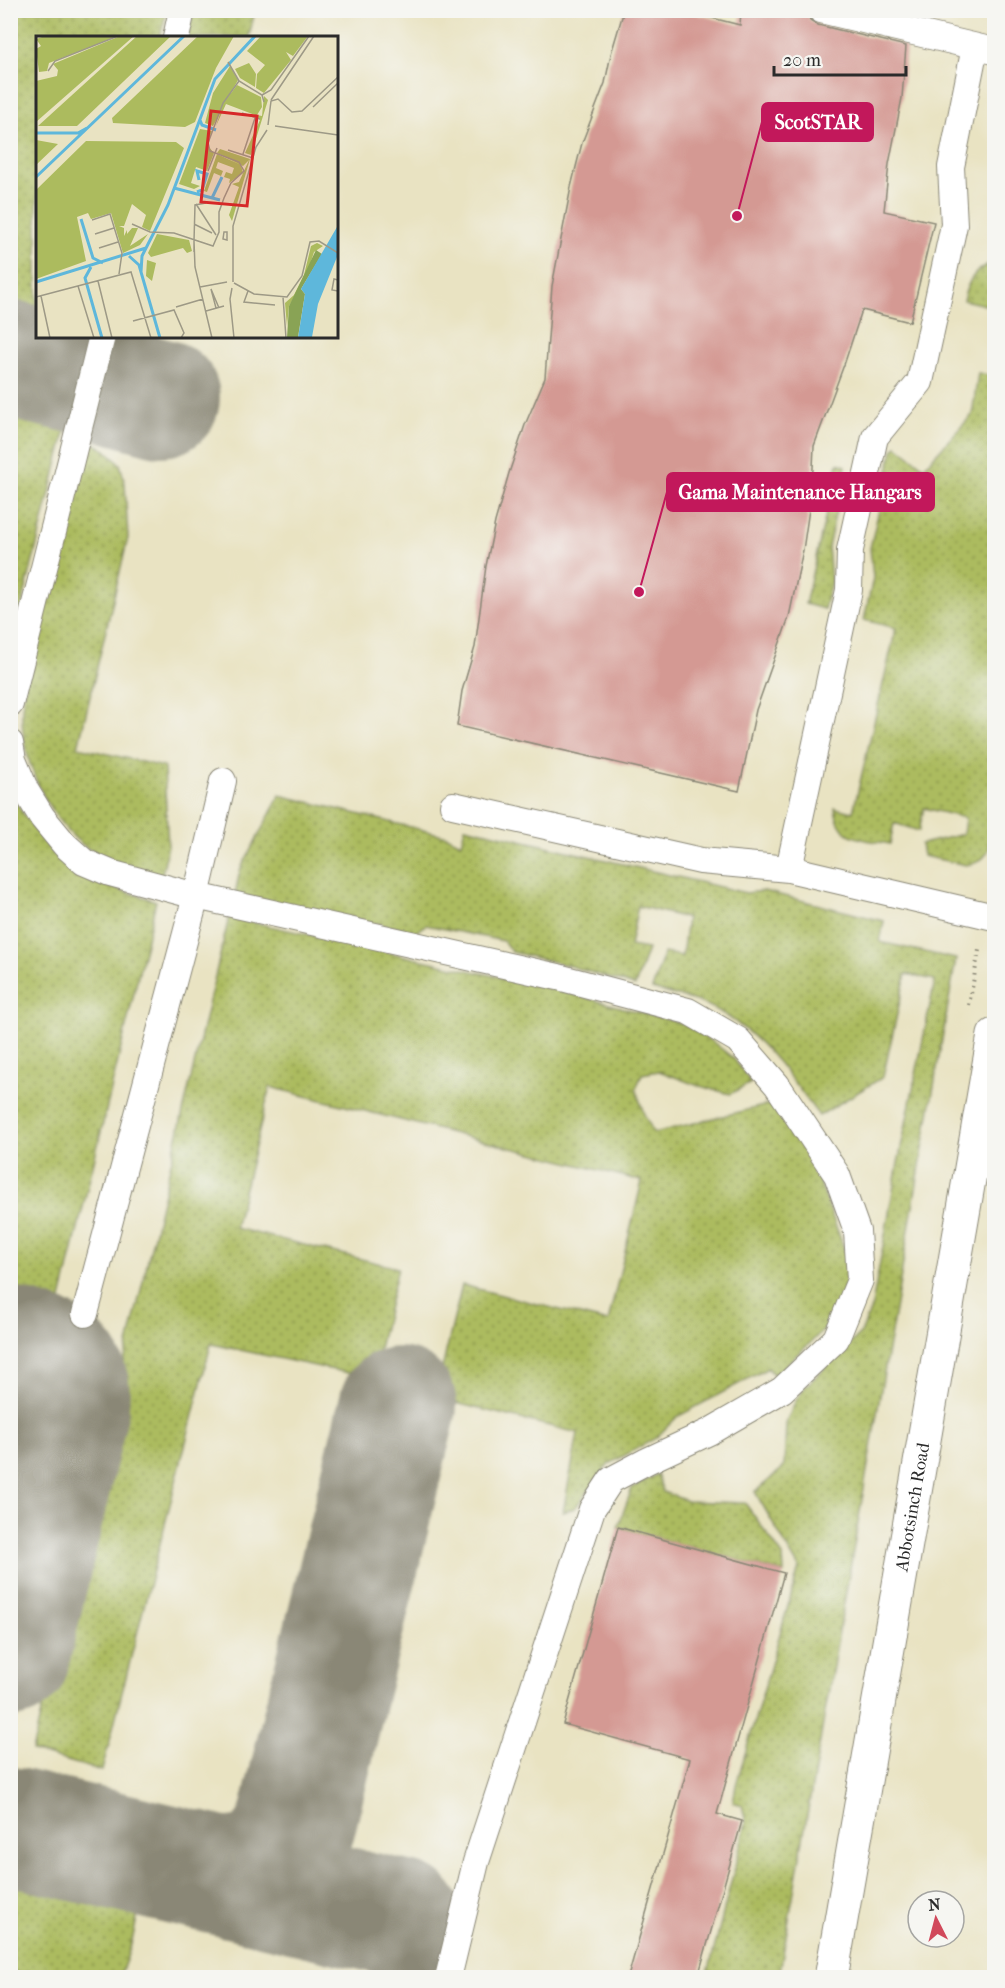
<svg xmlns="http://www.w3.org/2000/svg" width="1005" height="1988" viewBox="0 0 1005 1988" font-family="'IM FELL French Canon',serif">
  <defs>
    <pattern id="grass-dots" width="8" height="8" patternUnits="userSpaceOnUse" patternTransform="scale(1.5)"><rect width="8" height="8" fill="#acbb5e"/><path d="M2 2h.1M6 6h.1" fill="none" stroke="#8c984e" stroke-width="1.8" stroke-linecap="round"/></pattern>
  </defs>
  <rect width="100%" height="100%" fill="#f6f6f2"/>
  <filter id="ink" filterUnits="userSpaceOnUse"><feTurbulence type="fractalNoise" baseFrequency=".0167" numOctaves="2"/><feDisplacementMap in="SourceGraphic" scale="12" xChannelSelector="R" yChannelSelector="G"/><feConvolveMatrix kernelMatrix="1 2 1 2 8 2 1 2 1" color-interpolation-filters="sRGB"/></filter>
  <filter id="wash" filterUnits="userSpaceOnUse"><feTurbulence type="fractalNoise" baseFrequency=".008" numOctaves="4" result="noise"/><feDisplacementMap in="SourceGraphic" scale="24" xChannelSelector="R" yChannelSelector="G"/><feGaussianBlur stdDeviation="1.35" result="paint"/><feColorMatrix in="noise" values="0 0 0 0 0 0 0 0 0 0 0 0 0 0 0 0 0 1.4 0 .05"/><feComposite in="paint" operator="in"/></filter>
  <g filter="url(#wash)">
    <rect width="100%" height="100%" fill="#e9e3c2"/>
    <path fill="url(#grass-dots)" stroke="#6c7344" stroke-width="1.5" d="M 11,10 L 167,11 L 160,37 L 38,38 L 37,309 L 11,303 Z
      M 194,11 L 255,11 L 249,37 L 187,38 Z
      M 994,261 L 994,307 L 963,300 C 969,278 974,271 994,261 Z
      M 978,373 L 994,376 L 994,826 C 991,845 989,863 966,865 L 923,856 L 921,844 L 963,834 L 965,818 L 924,808 L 919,831 L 894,823 L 890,844 C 863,839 838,841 835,808 L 853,812 L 896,628 L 864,620 L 873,578 L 870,548 L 893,450 L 897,446 L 924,467 L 972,415 Z
      M 11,412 L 34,417 L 66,429 L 11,648 Z
      M 85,438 L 106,450 L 120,464 L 125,483 L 128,538 L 78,747 L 164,767 L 168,846 L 161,879 C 140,871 112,864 93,852 C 49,824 20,760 22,709 C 23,697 25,685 27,673 Z
      M 838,463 L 846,466 L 828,547 L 831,581 L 824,609 L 805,604 Z
      M 10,790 C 27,825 56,861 90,878 C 111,889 134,894 156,901 L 59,1308 L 11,1295 Z
      M 280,795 L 447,836 L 461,843 L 465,827 L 746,893 L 764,891 L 884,921 L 880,942 L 956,959 L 779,1977 L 707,1977 L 746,1823 L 742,1805 L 733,1802 L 736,1785 L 799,1568 L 755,1492 L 784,1467 L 786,1423 L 795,1402 L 804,1388 L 861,1333 L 872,1306 L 898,1163 L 935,980 L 906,974 L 883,1077 L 819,1116 C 791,1078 764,1038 722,1013 C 702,1000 675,996 652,989 L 664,953 L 682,956 L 687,918 L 638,906 L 630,946 L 648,949 L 635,986 L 567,965 L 512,952 L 503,941 L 426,925 L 417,932 L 235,894 L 240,870 Z
      M 229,917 L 553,989 L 683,1024 L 713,1042 L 734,1059 L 751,1083 L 730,1094 L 696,1085 L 659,1071 L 642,1074 L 636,1089 L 644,1114 L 654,1133 L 775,1103 L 799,1136 L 822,1188 L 847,1257 L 849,1279 L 830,1323 L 808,1345 L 774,1375 L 768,1368 L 677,1417 L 656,1438 L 609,1464 L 575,1508 L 563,1512 L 578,1433 L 435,1398 L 462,1285 L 608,1322 L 642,1181 L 270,1087 L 235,1228 L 398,1268 L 372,1378 L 211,1344 L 102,1771 L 32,1751 Z
      M 657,1474 L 663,1492 L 687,1501 L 745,1503 L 783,1556 L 784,1573 L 618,1527 L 632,1488 Z
      M 10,1859 L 128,1879 L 139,1889 C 140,1916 130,1954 119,1977 L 41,1977 L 11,1972 Z"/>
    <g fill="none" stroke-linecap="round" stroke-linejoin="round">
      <path stroke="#8a8776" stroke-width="118" d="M 10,359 L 79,375 L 161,398
        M 10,1346 C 34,1353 64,1357 70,1386 C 72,1392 70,1400 70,1406 L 10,1659
        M 10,1826 L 404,1920
        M 226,1876 C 263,1875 280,1861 296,1827 L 398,1406"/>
    </g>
    <g id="blocks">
      <path fill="#d49993" d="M 624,10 L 680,10 L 740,25 L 741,10 L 806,10 L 810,20 L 818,25 L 906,46 L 902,98 L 889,164 L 884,211 L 934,222 L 910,322 L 862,310 L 845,362 L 814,446 L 812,489 L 803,550 L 789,617 L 756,710 L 739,791 L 457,726 L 462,691 L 475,647 L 486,566 L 495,522 L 509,473 L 525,425 L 545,378 L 552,286 L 571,187 L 582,143 L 605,83 L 611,54 Z
        M 618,1527 L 784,1573 L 717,1814 L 742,1821 L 698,1977 L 628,1977 L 690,1759 L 563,1724 Z"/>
    </g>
  </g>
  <g filter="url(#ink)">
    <use href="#blocks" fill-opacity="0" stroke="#8a8776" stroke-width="1.5"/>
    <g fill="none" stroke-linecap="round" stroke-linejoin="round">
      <g stroke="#8a8776" stroke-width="28">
        <path id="service" d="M 821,10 L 994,51
          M 176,38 L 182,10
          M 10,704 L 102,336
          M 10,743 L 13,760 L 26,791 L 42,817 L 65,845 L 84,862 L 110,873 L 196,896 L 558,977 L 688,1011 L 738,1040 L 777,1085 L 837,1175 L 857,1231 L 860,1280 L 836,1339 L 782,1390 L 709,1432 L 647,1461 L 611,1480 L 592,1509 L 476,1862 L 448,1978
          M 453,805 L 701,861 L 789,869 L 994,917
          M 789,869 L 849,590 L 850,550 L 875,437 L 920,382 L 954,225 L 951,167 L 975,47
          M 85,1314 L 196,896 L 223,781"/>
      </g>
      <g stroke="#8a8776" stroke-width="35">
        <g id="tertiary">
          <path id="s1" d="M 831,1978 L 994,1035"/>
        </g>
      </g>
      <path stroke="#8a8776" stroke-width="4" stroke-dasharray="1.5 4.5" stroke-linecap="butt" d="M 990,881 L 994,856
        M 969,1005 L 979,950"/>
      <use href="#service" stroke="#fff" stroke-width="26"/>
      <use href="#tertiary" stroke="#fff" stroke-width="33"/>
    </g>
  </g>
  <g text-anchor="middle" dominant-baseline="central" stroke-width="4.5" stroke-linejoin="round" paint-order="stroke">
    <g font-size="18" fill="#2b2b2b" stroke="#f6f6f2">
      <text stroke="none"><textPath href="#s1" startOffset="478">Abbotsinch Road</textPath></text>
    </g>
  </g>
  <g transform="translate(36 36)">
    <rect width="302" height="302" fill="#e9e3c2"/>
    <path d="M 9,0 L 82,0 L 13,27 L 11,35 L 3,36 L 0,13 L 5,10 L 0,3 ZM 84,0 L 98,0 L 0,86 L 0,45 L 21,40 L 22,34 L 17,28 ZM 101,0 L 135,0 L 41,90 L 2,90 ZM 162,0 L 198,0 L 180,32 L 159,86 L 149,91 L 77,87 L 76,82 ZM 225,0 L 272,0 L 257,20 L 250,16 L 255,24 L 228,57 L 220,52 L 221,38 L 229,29 L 211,15 ZM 213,27 L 220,38 L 219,51 L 204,42 L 199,33 ZM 194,30 L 202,44 L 177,90 L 169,87 L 177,57 ZM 201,49 L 225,61 L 226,71 L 221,79 L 226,80 L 228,60 L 232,64 L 215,119 L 209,117 L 224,84 L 219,79 L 190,68 L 180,90 L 187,68 ZM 164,93 L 176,95 L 171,109 L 178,117 L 171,135 L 160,131 L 155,147 L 164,150 L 158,153 L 143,148 ZM 0,104 L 22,108 L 0,129 ZM 50,105 L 140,106 L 148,112 L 114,195 L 106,191 L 110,179 L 96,168 L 88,190 L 83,190 L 88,192 L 88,200 L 91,194 L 91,198 L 96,192 L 102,192 L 94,210 L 112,198 L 104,209 L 87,217 L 75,177 L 55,183 L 52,177 L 41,181 L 50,225 L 0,243 L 0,154 ZM 184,113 L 214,123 L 196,185 L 193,179 L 203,151 L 196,148 L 203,146 L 213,124 L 207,130 L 181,117 ZM 181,118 L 205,129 L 207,137 L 193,147 L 194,143 L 188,141 L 190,136 L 196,138 L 198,132 L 182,126 L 180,132 L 187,135 L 185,140 L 178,137 L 171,156 L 168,155 ZM 121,198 L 153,204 L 156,215 L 151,217 L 147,212 L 115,221 L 112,217 ZM 281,207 L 287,210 L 278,216 L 272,235 L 253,270 L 251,290 L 249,267 L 258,259 L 268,239 L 275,210 ZM 111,224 L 120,227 L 116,245 L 110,240 Z" fill="#acbb5e"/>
    <path d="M 280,214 L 286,218 L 265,253 L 269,258 L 262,301 L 251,302 L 253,270 Z" fill="#89a355"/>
    <path d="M 301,191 L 301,221 L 282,268 L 276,301 L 262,302 L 269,258 L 265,253 Z" fill="#5eb7db"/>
    <path fill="none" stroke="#5eb7db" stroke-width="3" d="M 164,84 L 166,89 L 180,94M 0,97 L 42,97 L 51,92M 0,141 L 148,0M 138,152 L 184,164M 161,156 L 166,154 L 171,138 L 161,135 L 163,144M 176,162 L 186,141M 45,183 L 57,222 L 67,227M 93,220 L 103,229 L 124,302M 55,231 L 49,242 L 66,302M 105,236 L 106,220 L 132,169 L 179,43 L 219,0M 0,246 L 110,212"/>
    <path fill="none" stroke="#9d9986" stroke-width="1.5" d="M 192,26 L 203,45 L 226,59 L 228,66M 12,35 L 19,25 L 82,0M 226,59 L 235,54 L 273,0M 235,64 L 278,0M 277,71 L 302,47M 206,77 L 224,83M 232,89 L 235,65 L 242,63 L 256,76 L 266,75 L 302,41M 239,90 L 302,99M 192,114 L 217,122M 207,118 L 219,82M 172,135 L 181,112M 160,168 L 180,199M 56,184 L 74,178 L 86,217 L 83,238M 96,188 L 114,196 L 138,197 L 177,210 L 183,196 L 183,176 L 188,162 L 195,147 L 208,135 L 203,126 L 174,115 L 172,107 L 187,67 L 203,45M 158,188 L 176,197M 188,196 L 191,196 L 191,204 L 187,203 ZM 59,198 L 78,192M 158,205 L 159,169 L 170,167M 63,212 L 82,206M 158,216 L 158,205 L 159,231 L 176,302M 302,244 L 298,243 L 296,254 L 302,255M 62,245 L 76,302M 197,246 L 197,190 L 220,111 L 231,94M 198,247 L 218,258 L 251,261 L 266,240 L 274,206 L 283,205 L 302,217M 42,250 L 58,302M 164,251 L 191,246M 196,252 L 194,263 L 198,302M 212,255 L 208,266 L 239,269M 5,260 L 14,302M 0,261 L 95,236 L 115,302M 247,261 L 250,302M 140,271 L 167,263M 180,272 L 175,253 L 183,272M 170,275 L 188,270M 97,285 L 138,274 L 148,297 L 145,302"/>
    <path fill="#d62828" fill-opacity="0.15" stroke="#d62828" stroke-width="3" d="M 175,75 L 221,80 L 211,170 L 165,166 Z"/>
    <rect width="302" height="302" fill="none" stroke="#2b2b2b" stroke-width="3"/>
  </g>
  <path fill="none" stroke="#c2185b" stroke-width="2" d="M737 216L762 122M639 592L667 492"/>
  <g fill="#c2185b" stroke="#f6f6f2" stroke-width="2">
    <circle cx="737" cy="216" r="6"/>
    <circle cx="639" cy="592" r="6"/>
  </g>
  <g fill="#c2185b" stroke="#c2185b" stroke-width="2">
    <rect x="762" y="103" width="111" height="38" rx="6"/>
    <rect x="667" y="473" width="267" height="38" rx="6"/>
  </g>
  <g font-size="20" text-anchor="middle" font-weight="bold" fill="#fff">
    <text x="818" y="129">ScotSTAR</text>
    <text x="800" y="499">Gama Maintenance Hangars</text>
  </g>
  <rect width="1005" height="1988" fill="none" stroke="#f6f6f2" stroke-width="36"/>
  <g transform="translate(936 1919) rotate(354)"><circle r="28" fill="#f6f6f2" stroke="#a5a5a2" stroke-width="1.5"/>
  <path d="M0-4.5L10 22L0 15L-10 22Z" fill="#d1495b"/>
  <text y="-9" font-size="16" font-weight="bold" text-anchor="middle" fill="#2b2b2b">N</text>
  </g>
  <path d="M774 66v9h132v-9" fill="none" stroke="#2b2b2b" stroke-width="3"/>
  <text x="783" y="66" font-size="18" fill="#2b2b2b" stroke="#f6f6f2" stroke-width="4.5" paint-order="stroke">20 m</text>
</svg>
